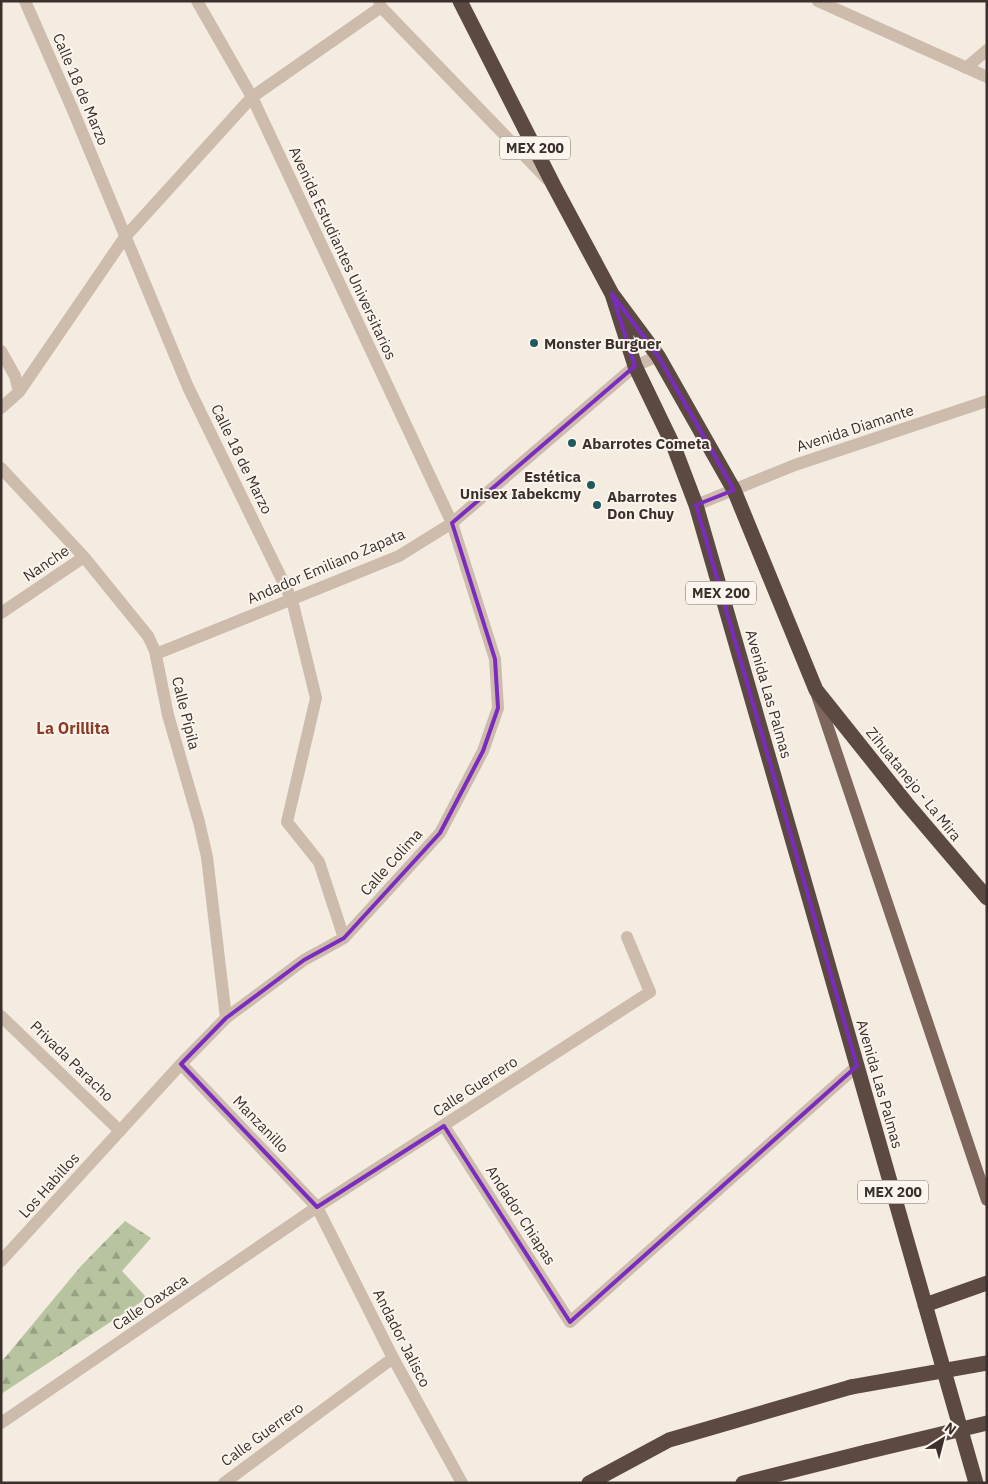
<svg xmlns="http://www.w3.org/2000/svg" width="988" height="1484" viewBox="0 0 988 1484" font-family="'IBM Plex Sans',sans-serif">
  <defs>
    <pattern id="forest-firs" width="22" height="20" patternUnits="userSpaceOnUse" patternTransform="scale(1.25)"><rect width="22" height="20" fill="#b8c4a0"/><path d="M5 1l3.5 6h-7zM16 11l3.5 6h-7z" fill="#97a083"/></pattern>
  </defs>
  <rect width="100%" height="100%" fill="#f4ebe1"/>
  <path fill="url(#forest-firs)" d="M 125,1221 L 151,1238 L 122,1271 L 147,1298 L 1,1394 L 1,1363 L 3,1360 L 81,1266 Z"/>
  <g fill="none" stroke-linecap="round" stroke-linejoin="round">
    <path stroke="#cdbbac" stroke-width="12" d="M 25,1 L 72,108 L 188,387 L 292,600 L 316,698 L 287,822 L 319,862 L 344,938
      M 379,1 L 381,7 L 547,179
      M 818,1 L 987,77
      M 966,68 L 987,50
      M 1,351 L 15,376 L 19,392
      M 1,408 L 19,392 L 125,237 L 252,97 L 381,7
      M 1,468 L 84,557 L 148,636 L 155,651 L 168,715 L 199,822 L 207,857 L 226,1018
      M 696,505 L 795,465 L 987,401
      M 1,613 L 84,557
      M 156,654 L 399,556 L 452,523 L 635,366 L 658,356
      M 1,1016 L 120,1131
      M 181,1064 L 317,1207 L 393,1358 L 462,1483
      M 444,1126 L 570,1322 L 857,1066
      M 1,1261 L 181,1064 L 226,1018 L 304,960 L 344,938 L 440,833 L 483,751 L 498,708 L 495,659 L 452,523 L 252,97 L 197,1
      M 1,1423 L 317,1207 L 650,992 L 627,937
      M 224,1483 L 393,1358"/>
    <path stroke="#7d675c" stroke-width="12" d="M 817,695 L 987,1200"/>
    <path stroke="#5c4a42" stroke-width="15" d="M 460,1 L 554,186 L 612,294 L 658,356 L 734,490 L 816,690 L 907,804 L 987,898
      M 612,294 L 635,366 L 674,447 L 696,505 L 810,901 L 976,1483
      M 925,1305 L 987,1283
      M 589,1483 L 669,1440 L 851,1387
      M 743,1483 L 866,1452"/>
    <path stroke="#5c4a42" stroke-width="15" d="M 851,1387 L 987,1363
      M 866,1452 L 987,1423"/>
  </g>
  <path fill="none" stroke="#7b2cbf" stroke-width="4" stroke-linejoin="round" d="M 612,294 L 658,356 L 734,490 L 696,505 L 857,1066 L 570,1322 L 444,1126 L 317,1207 L 181,1064 L 226,1018 L 304,960 L 344,938 L 440,833 L 483,751 L 498,708 L 495,659 L 452,523 L 635,366 Z"/>
  <g fill="#1f5a5e" stroke="#fbf5ee" stroke-width="2">
    <circle cx="534" cy="343" r="5"/>
    <circle cx="572" cy="443" r="5"/>
    <circle cx="591" cy="485" r="5"/>
    <circle cx="597" cy="505" r="5"/>
  </g>
  <g text-anchor="middle" dominant-baseline="central" stroke-width="4" stroke-linejoin="round" paint-order="stroke">
    <g fill="#fbf5ee" stroke="#756b66" stroke-width="1">
      <rect x="500" y="136.5" width="70" height="23" rx="4"/>
      <rect x="686" y="581.5" width="70" height="23" rx="4"/>
      <rect x="858" y="1180.5" width="70" height="23" rx="4"/>
    </g>
    <g font-size="14" font-weight="bold" fill="#3b302b">
      <text x="535" y="148">MEX 200</text>
      <text x="721" y="593">MEX 200</text>
      <text x="893" y="1192">MEX 200</text>
    </g>
    <g font-size="15" fill="#3b302b" stroke="#fbf5ee">
      <text transform="translate(81 89) rotate(67)">Calle 18 de Marzo</text>
      <text transform="translate(343 253) rotate(65)">Avenida Estudiantes Universitarios</text>
      <text transform="translate(855 428) rotate(-18)">Avenida Diamante</text>
      <text transform="translate(242 459) rotate(64)">Calle 18 de Marzo</text>
      <text transform="translate(46 563) rotate(-34)">Nanche</text>
      <text transform="translate(326 566) rotate(-23)">Andador Emiliano Zapata</text>
      <text transform="translate(769 694) rotate(74)">Avenida Las Palmas</text>
      <text transform="translate(186 713) rotate(76)">Calle Pípila</text>
      <text transform="translate(914 784) rotate(51)">Zihuatanejo - La Mira</text>
      <text transform="translate(391 862) rotate(-48)">Calle Colima</text>
      <text transform="translate(72 1061) rotate(44)">Privada Paracho</text>
      <text transform="translate(880 1084) rotate(74)">Avenida Las Palmas</text>
      <text transform="translate(475 1086) rotate(-33)">Calle Guerrero</text>
      <text transform="translate(261 1124) rotate(46)">Manzanillo</text>
      <text transform="translate(49 1185) rotate(-48)">Los Habillos</text>
      <text transform="translate(521 1215) rotate(57)">Andador Chiapas</text>
      <text transform="translate(150 1302) rotate(-34)">Calle Oaxaca</text>
      <text transform="translate(402 1338) rotate(63)">Andador Jalisco</text>
      <text transform="translate(262 1434) rotate(-36)">Calle Guerrero</text>
    </g>
    <g font-size="15" font-weight="bold" fill="#3b302b" stroke="#fbf5ee" text-anchor="start">
      <text x="544" y="343">Monster Burguer</text>
      <text x="582" y="443">Abarrotes Cometa</text>
      <text x="581" y="476" text-anchor="end">Estética<tspan x="581" dy="17">Unisex Iabekcmy</tspan></text>
      <text x="607" y="496">Abarrotes<tspan x="607" dy="17">Don Chuy</tspan></text>
    </g>
    <g font-size="16" font-weight="bold" fill="#8c3b22" stroke="#fbf5ee">
      <text x="73" y="728">La Orillita</text>
    </g>
  </g>
  <rect width="988" height="1484" fill="none" stroke="#3b302b" stroke-width="5"/>
  <g transform="translate(943 1439) rotate(36)" stroke="#fbf5ee" stroke-width="4" paint-order="stroke">
  <path d="M0-4L9 19L0 12L-9 19Z" fill="#3b302b"/>
  <text y="-8" font-size="14" font-weight="bold" text-anchor="middle" fill="#3b302b">N</text>
  </g>
</svg>
